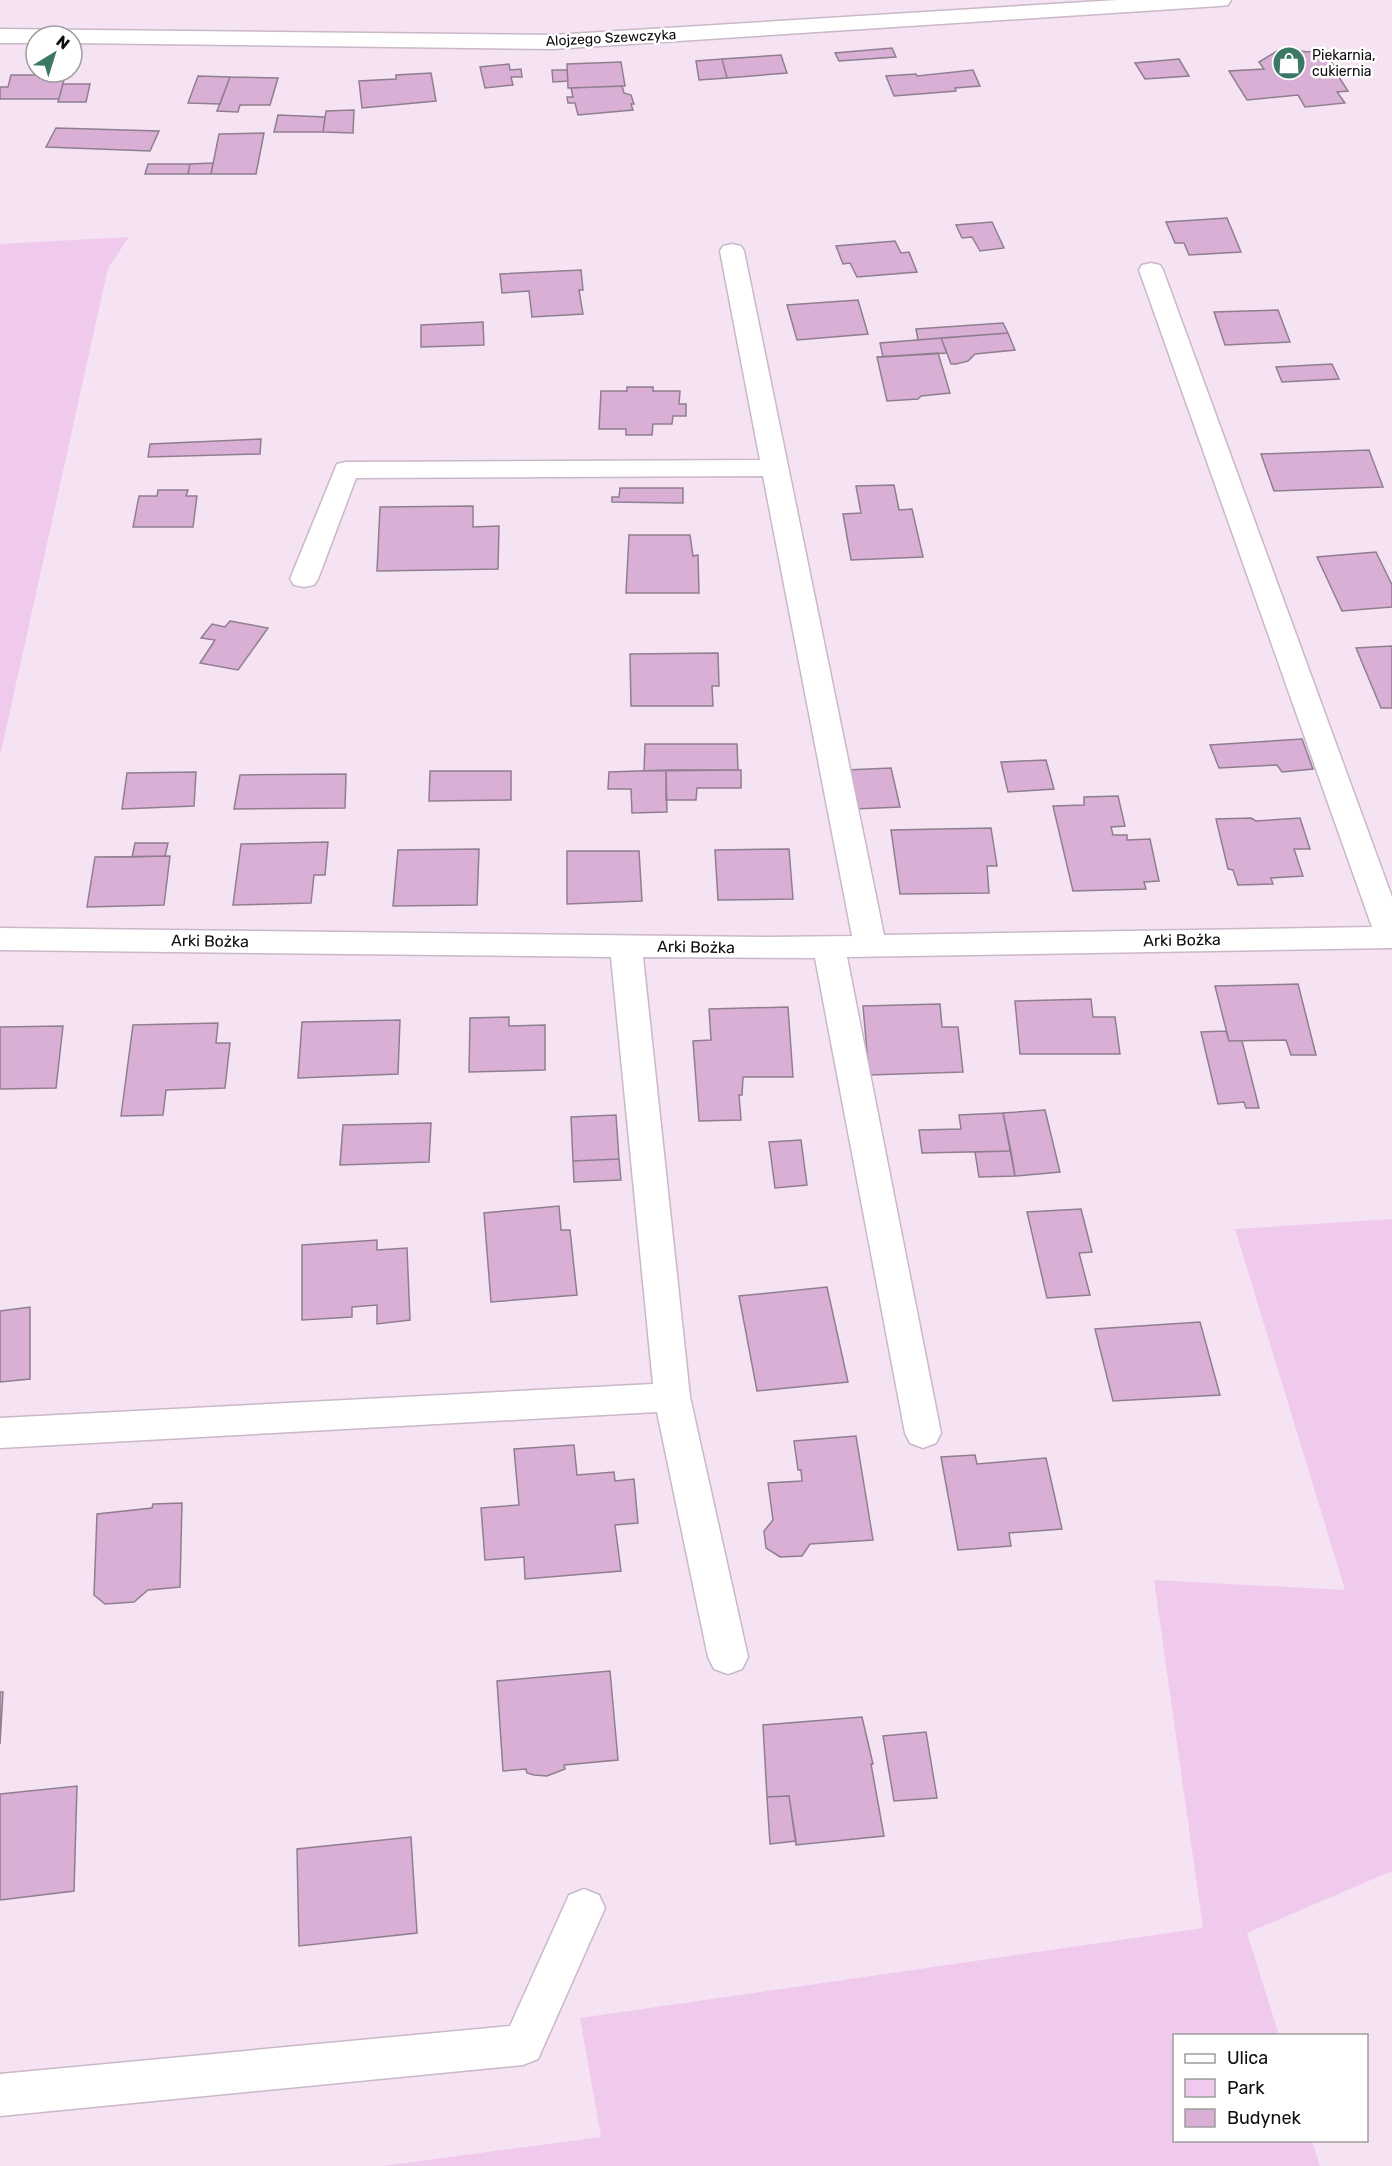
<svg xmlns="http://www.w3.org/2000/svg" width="1392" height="2166" viewBox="0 0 1392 2166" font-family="Rubik,sans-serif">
  <rect width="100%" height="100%" fill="#f5e3f3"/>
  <path fill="#f0caed" d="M 129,237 L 108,268 L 0,756 L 0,244 Z
    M 1392,1219 L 1392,1871 L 1247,1933 L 1279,2035 L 1174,2036 L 1174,2140 L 1312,2141 L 1320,2166 L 382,2166 L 601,2137 L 580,2018 L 1203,1928 L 1154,1580 L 1345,1590 L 1235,1229 Z"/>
  <path fill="#d9afd6" stroke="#8f7f8e" stroke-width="1.5" d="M 892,48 L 896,57 L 839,61 L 835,53 Z
    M 1288,49 L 1307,52 L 1323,50 L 1335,67 L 1327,68 L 1333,77 L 1339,77 L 1348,91 L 1337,92 L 1345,103 L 1305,107 L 1298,95 L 1247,100 L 1229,71 L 1264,69 L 1259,62 L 1277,51 Z
    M 781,55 L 787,73 L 727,78 L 722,59 Z
    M 722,59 L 727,78 L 699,80 L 696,61 Z
    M 1179,59 L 1189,76 L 1145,79 L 1135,63 Z
    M 621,62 L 625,86 L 568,88 L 567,64 Z
    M 509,64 L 510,70 L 521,69 L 522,77 L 511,77 L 513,85 L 485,88 L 480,67 Z
    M 552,70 L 567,70 L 568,81 L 553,82 Z
    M 973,70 L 980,86 L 955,88 L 956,91 L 894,96 L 886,76 L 916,74 L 917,76 Z
    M 40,72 L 66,72 L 59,99 L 0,99 L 0,87 L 8,87 L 11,75 L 39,75 Z
    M 431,73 L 436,101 L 362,108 L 359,81 L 396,79 L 396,75 Z
    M 198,76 L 230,77 L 220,104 L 188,103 Z
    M 230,77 L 278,78 L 270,105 L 240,105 L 238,112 L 217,111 Z
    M 63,84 L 90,84 L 86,102 L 58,102 Z
    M 622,86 L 624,93 L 631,95 L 634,104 L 631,104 L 633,110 L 578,115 L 575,103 L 568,103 L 567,97 L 573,97 L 571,88 Z
    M 354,110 L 353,133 L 323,132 L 326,111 Z
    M 278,115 L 325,117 L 323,132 L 274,132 Z
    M 56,128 L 159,131 L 150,151 L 46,147 Z
    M 264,133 L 256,174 L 211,174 L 219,134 Z
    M 213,163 L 211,174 L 188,174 L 190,164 Z
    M 148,164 L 190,164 L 188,174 L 145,174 Z
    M 1227,218 L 1241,252 L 1189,255 L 1184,243 L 1175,243 L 1166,222 Z
    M 992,222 L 1004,248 L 980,251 L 972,237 L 962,238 L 956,225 Z
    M 895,241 L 901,253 L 909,252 L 917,272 L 857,277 L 850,263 L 843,264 L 836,246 Z
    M 581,270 L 583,290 L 579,290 L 583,314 L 532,317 L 529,291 L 502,293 L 500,274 Z
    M 858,300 L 868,334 L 797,340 L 787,305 Z
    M 1278,310 L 1290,342 L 1225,345 L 1214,312 Z
    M 483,322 L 484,345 L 421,347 L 421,325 Z
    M 1003,323 L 1008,333 L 918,340 L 916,329 Z
    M 1008,333 L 1015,350 L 975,354 L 968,361 L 956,364 L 951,364 L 941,338 Z
    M 941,338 L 947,353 L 883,357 L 880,343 Z
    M 938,353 L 950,393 L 921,396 L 918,399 L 887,401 L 877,357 Z
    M 1332,364 L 1339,379 L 1282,382 L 1276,367 Z
    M 627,387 L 653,387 L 653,391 L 680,391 L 679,404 L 686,404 L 686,416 L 673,416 L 672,424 L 653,424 L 652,435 L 626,435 L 626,429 L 599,429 L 601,391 L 627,391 Z
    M 261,439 L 260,454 L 148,457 L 150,444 Z
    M 1369,450 L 1383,487 L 1274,491 L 1261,454 Z
    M 894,485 L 899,510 L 912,509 L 923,557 L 851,560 L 843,514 L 861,513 L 856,486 Z
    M 620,488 L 683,488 L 683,503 L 612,502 L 612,497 L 619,497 Z
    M 158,490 L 188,490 L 186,496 L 197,496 L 193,527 L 133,527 L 139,496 L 157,496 Z
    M 473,506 L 473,527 L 499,526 L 498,569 L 377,571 L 380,507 Z
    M 629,535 L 690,535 L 693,556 L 698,555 L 699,593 L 626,593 Z
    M 1376,552 L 1392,585 L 1392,607 L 1342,611 L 1317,557 Z
    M 230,621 L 268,628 L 238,670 L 200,663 L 215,640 L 201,638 L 212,624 L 225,627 Z
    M 1392,646 L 1392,708 L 1381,708 L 1356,648 Z
    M 718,653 L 719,686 L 712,686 L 713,706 L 631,706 L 630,654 Z
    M 1302,739 L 1313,769 L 1282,772 L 1277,765 L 1219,768 L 1210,745 Z
    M 645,744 L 737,744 L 738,770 L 644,771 Z
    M 1046,760 L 1054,789 L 1008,792 L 1001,762 Z
    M 891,768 L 900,807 L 854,809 L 846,770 Z
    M 666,770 L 667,812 L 632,813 L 631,789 L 608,789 L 609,772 Z
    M 666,770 L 741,770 L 741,788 L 697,788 L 696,800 L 666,800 Z
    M 430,771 L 511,771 L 511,800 L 429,801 Z
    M 196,772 L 194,806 L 122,809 L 127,773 Z
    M 346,774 L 345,808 L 234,809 L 240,775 Z
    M 1118,796 L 1125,826 L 1111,827 L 1113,835 L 1127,835 L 1127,840 L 1150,839 L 1159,881 L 1144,882 L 1146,889 L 1073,891 L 1053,806 L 1084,805 L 1084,797 Z
    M 1251,818 L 1256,821 L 1300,818 L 1310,849 L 1294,849 L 1303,876 L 1271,878 L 1273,884 L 1238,885 L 1233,870 L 1228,869 L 1216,819 Z
    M 991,828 L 997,866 L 987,866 L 989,893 L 900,894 L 891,830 Z
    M 328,842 L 325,875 L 314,875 L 311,903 L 233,905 L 241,844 Z
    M 135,843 L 168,843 L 165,856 L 132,857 Z
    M 479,849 L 477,905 L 393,906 L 398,850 Z
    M 789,849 L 793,899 L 718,900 L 715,850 Z
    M 567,851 L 639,851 L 642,901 L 567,904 Z
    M 170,856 L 164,905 L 87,907 L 95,857 Z
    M 1298,984 L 1316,1055 L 1291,1055 L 1286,1040 L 1229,1041 L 1215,986 Z
    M 1091,999 L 1093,1017 L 1115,1017 L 1120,1054 L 1020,1054 L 1015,1001 Z
    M 940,1004 L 942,1027 L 958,1027 L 963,1072 L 869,1075 L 863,1006 Z
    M 788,1007 L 793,1077 L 743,1077 L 742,1095 L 739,1095 L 741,1120 L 699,1121 L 693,1041 L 711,1040 L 709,1009 Z
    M 509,1017 L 509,1026 L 545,1025 L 545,1070 L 469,1072 L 470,1018 Z
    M 400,1020 L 398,1074 L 298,1078 L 302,1022 Z
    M 218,1023 L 216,1043 L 230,1043 L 225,1088 L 166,1090 L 163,1115 L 121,1116 L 133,1025 Z
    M 63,1026 L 56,1088 L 0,1089 L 0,1027 Z
    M 1226,1031 L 1229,1041 L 1242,1041 L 1259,1108 L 1246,1108 L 1244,1102 L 1218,1104 L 1201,1032 Z
    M 1045,1110 L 1060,1172 L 1015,1176 L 1003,1113 Z
    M 1003,1113 L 1011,1151 L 922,1153 L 919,1130 L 961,1129 L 959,1115 Z
    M 616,1115 L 619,1159 L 573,1161 L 571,1117 Z
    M 431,1123 L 429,1162 L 340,1165 L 343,1125 Z
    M 801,1140 L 807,1185 L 775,1188 L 769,1142 Z
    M 1011,1151 L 1015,1176 L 979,1177 L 975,1152 Z
    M 619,1159 L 621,1180 L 574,1182 L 573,1161 Z
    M 559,1206 L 561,1230 L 570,1230 L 577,1295 L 491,1302 L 484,1213 Z
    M 1081,1209 L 1092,1252 L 1079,1253 L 1090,1295 L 1047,1298 L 1027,1212 Z
    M 377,1240 L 377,1250 L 407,1248 L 410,1320 L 377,1324 L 377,1305 L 352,1307 L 352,1317 L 302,1320 L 302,1245 Z
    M 827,1287 L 848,1382 L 757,1391 L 739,1296 Z
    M 30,1307 L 30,1379 L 0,1382 L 0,1311 Z
    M 1200,1322 L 1220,1395 L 1113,1401 L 1095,1329 Z
    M 856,1436 L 873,1540 L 810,1544 L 802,1556 L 780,1557 L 766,1548 L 764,1531 L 773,1520 L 768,1483 L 802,1481 L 801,1470 L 798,1470 L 794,1441 Z
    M 574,1445 L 577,1475 L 614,1472 L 615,1481 L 634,1479 L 638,1523 L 615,1525 L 621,1571 L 525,1579 L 524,1557 L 485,1560 L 481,1508 L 519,1505 L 514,1449 Z
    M 975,1455 L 977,1464 L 1046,1458 L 1062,1529 L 1009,1533 L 1011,1546 L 958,1550 L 941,1457 Z
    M 182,1503 L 180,1587 L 148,1590 L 134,1602 L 105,1604 L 94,1595 L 97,1514 L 152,1508 L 153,1504 Z
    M 610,1671 L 618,1760 L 564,1765 L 565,1769 L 547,1776 L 534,1775 L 527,1773 L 526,1769 L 503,1771 L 497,1681 Z
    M 0,1692 L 3,1692 L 0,1744 Z
    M 862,1717 L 873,1764 L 871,1764 L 884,1836 L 796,1845 L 789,1796 L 767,1797 L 763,1725 Z
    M 926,1732 L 937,1798 L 894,1801 L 883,1736 Z
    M 77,1786 L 74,1891 L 0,1900 L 0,1794 Z
    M 789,1796 L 796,1841 L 770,1844 L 767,1797 Z
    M 411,1837 L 417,1933 L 299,1946 L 297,1849 Z"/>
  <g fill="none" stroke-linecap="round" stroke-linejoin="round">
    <g stroke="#c9b8c7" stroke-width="3">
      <path id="minor" d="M 1117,0 L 1231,0 L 1228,5 L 1220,6 L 553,49 L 72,43 L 72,36 L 36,36 L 36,43 L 0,43 L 0,29 L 553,35 Z
        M 732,244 L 741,246 L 744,251 L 884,935 L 1372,927 L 1139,270 L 1142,265 L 1151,263 L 1160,265 L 1163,270 L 1392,897 L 1392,948 L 847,957 L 941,1433 L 936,1443 L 923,1448 L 910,1443 L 905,1433 L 815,958 L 643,957 L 690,1397 L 748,1657 L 742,1669 L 728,1674 L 714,1669 L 708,1657 L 657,1412 L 0,1448 L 0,1418 L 653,1384 L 611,957 L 0,950 L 0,928 L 769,937 L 852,936 L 763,476 L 356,478 L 318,579 L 314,585 L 304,587 L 294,585 L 290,579 L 337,464 L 346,462 L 760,460 L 720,251 L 723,246 Z
        M 584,1889 L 599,1895 L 605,1908 L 538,2059 L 523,2065 L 0,2116 L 0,2074 L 510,2026 L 569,1895 Z"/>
    </g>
    <use href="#minor" fill="#fff" fill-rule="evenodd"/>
  </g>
  <defs>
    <g id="shop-disc" transform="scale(1.725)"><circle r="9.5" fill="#3b7966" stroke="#fff"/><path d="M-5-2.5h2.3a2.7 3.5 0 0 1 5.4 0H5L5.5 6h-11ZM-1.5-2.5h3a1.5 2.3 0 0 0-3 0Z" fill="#fff"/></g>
  </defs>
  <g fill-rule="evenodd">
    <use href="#shop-disc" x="1289" y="63"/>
  </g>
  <g text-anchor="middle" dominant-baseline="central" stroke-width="5" stroke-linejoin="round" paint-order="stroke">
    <g font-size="14" fill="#100b10" stroke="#fff">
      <text transform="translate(611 38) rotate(-3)">Alojzego Szewczyka</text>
    </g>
    <g font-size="14" fill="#100b10" stroke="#fff" text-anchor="start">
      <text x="1312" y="55">Piekarnia,<tspan x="1312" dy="16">cukiernia</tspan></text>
    </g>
    <g font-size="16" fill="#100b10" stroke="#fff">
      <text transform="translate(1182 940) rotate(-1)">Arki Bożka</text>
      <text transform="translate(210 941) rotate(1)">Arki Bożka</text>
      <text transform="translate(696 947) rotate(1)">Arki Bożka</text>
    </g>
  </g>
  <rect x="1173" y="2034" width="195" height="108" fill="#ffffff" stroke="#9f9d9f" stroke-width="1.5"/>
  <rect x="1185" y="2054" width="30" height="9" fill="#ffffff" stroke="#9f9d9f" stroke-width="1.5"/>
  <text x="1227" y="2064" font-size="18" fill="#100b10">Ulica</text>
  <rect x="1185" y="2079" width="30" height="18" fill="#f0caed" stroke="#9f9d9f" stroke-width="1.5"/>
  <text x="1227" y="2094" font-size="18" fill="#100b10">Park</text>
  <rect x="1185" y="2109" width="30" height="18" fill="#d9afd6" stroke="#9f9d9f" stroke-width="1.5"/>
  <text x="1227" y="2124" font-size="18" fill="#100b10">Budynek</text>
  <g transform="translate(54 54) rotate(38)"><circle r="28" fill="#ffffff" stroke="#9f9d9f" stroke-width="1.5"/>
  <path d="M0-4.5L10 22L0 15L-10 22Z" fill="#3b7966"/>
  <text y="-9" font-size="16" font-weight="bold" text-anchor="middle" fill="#100b10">N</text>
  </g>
</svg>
